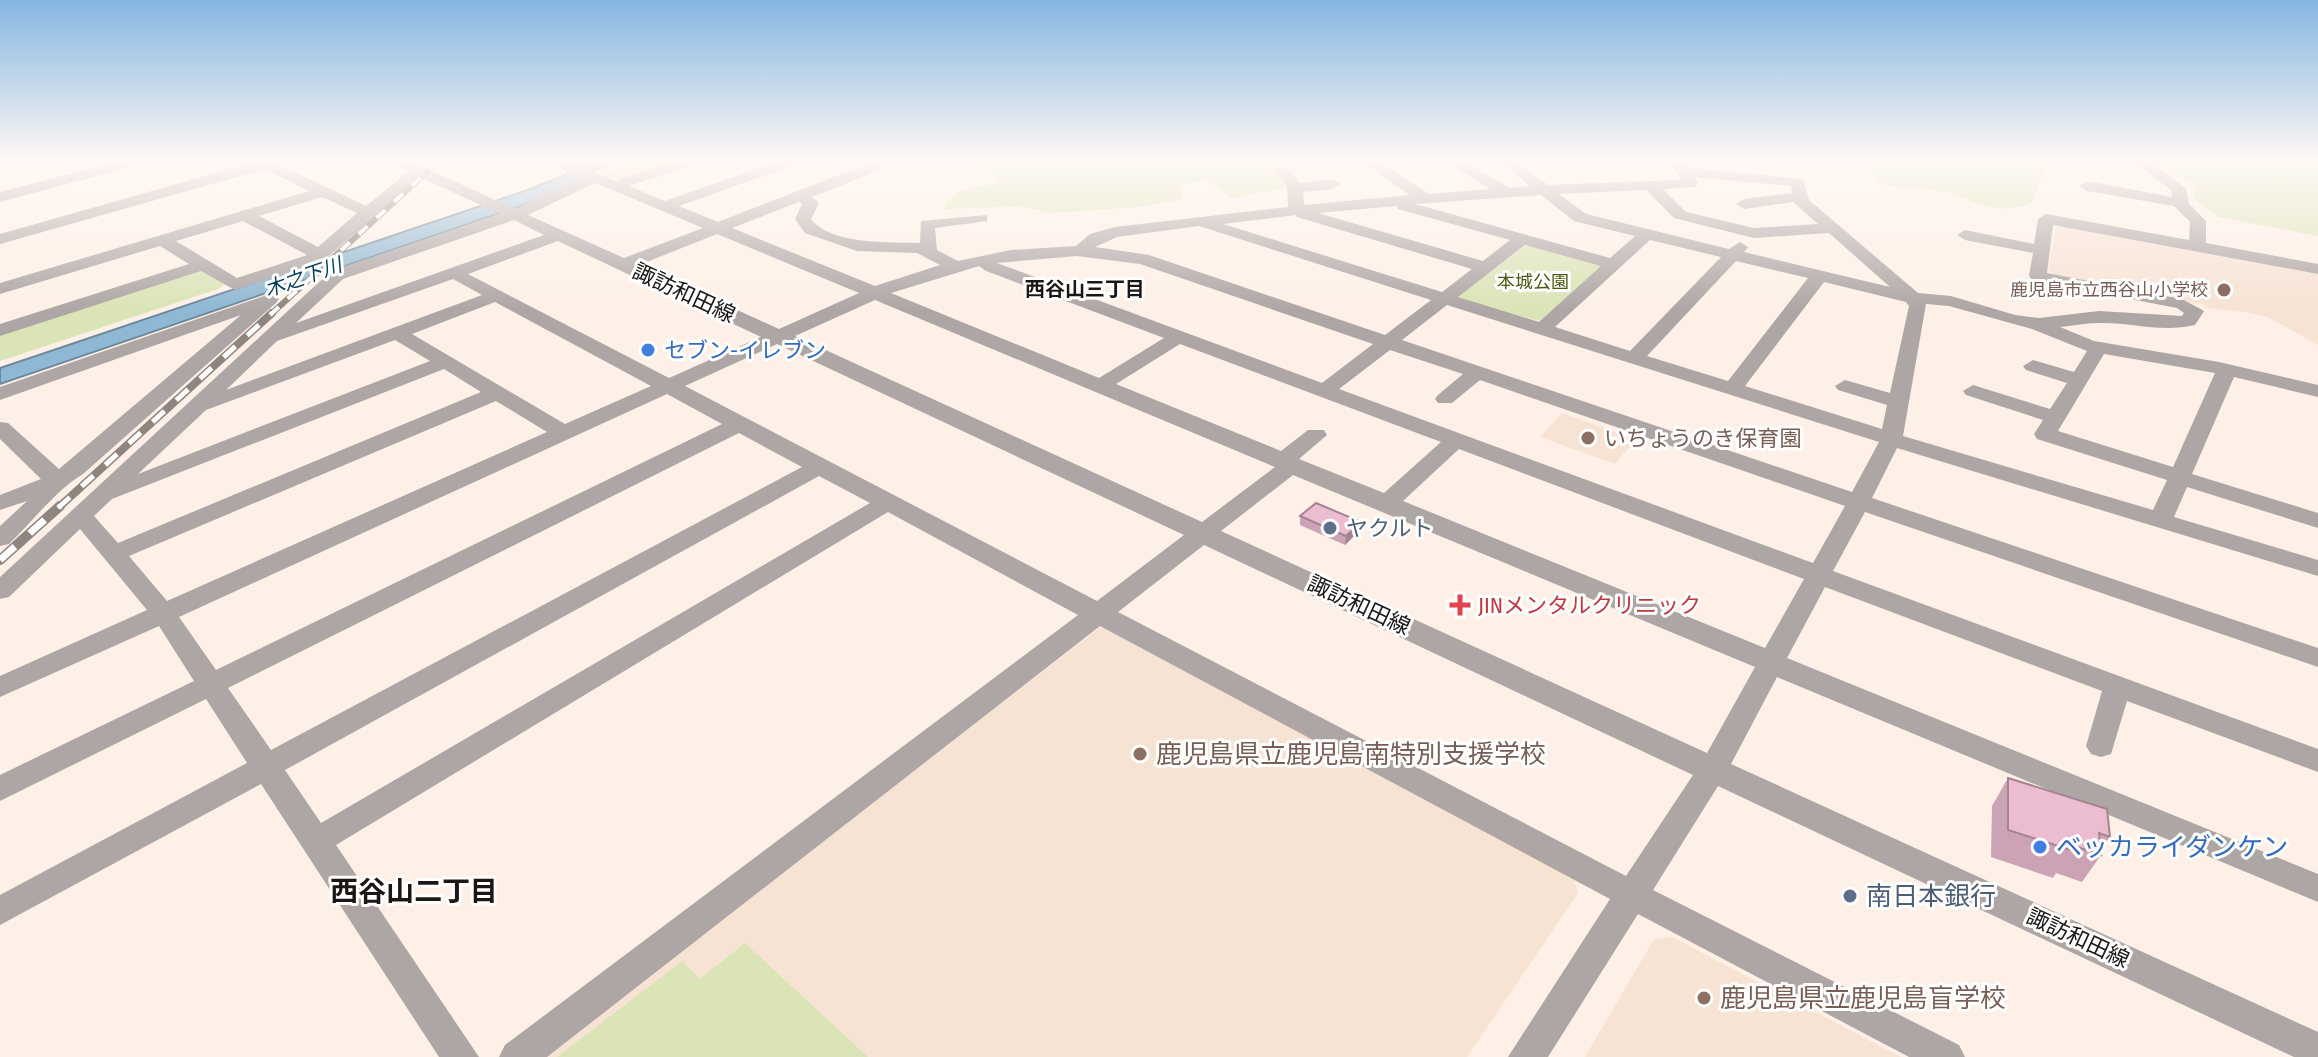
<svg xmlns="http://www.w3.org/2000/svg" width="2318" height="1057" viewBox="0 0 2318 1057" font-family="'Fira Sans Condensed','Noto Sans JP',sans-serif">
  <rect width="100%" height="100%" fill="#fef0e6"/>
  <path fill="#f7e3d4" d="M 2066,226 L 2318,272 L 2318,345 L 2270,318 L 2252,313 L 2206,308 L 2203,304 L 2058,276 L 2048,271 L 2056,227 Z
    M 1562,413 L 1636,439 L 1615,464 L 1540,437 Z
    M 1111,627 L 1574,879 L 1578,893 L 1467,1057 L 543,1057 L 1099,628 Z
    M 1672,937 L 1901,1057 L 1585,1057 L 1654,939 Z"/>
  <path fill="#dbe4b7" d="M 625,162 L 677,162 L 623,180 L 606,176 Z
    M 980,162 L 1276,162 L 1289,187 L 1232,198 L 1206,180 L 1179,185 L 1182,199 L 1140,207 L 1051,213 L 1022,206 L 944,209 C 954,187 973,187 995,184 L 998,177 Z
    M 1869,162 L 2048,162 L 2032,203 C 1995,219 1969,195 1935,190 C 1916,188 1897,188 1878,184 Z
    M 2149,162 L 2318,162 L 2318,236 L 2219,217 L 2193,198 L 2198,186 Z
    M 1533,245 L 1598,263 L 1602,267 L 1540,321 L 1462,301 L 1458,296 L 1525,246 Z
    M 204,270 L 225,284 L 218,289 L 0,361 L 0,334 Z
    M 745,943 L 868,1057 L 557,1057 L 682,961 L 700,979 Z"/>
  <path fill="#8eb8d3" stroke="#6c889a" stroke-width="2" d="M 586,162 L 610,162 L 579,181 L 535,201 L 0,384 L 0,368 L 525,191 L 563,176 Z"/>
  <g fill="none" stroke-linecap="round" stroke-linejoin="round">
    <path fill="#ada6a5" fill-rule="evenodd" d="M 116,162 L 139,162 L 137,165 L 0,202 L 0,192 Z
      M 254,162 L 281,162 L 279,165 L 366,206 L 409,171 L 394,162 L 412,162 L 515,209 L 582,178 L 550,162 L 569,162 L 616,181 L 673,162 L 694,162 L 692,165 L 629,186 L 665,201 L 775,162 L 795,162 L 793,165 L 679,206 L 718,222 L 872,162 L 887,162 L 880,170 L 812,197 L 819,203 L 811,219 C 830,245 891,242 920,243 L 921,221 L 987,215 L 987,221 L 935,228 L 937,250 L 958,261 L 1011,250 L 1076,246 L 1090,234 L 1115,227 L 1288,207 L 1287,186 L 1275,170 L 1282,166 L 1287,167 L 1300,183 L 1333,179 L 1341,184 L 1333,189 L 1303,192 L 1304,205 L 1410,195 L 1363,162 L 1380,162 L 1429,194 L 1490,189 L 1447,162 L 1464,162 L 1510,188 L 1530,186 L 1501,162 L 1517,162 L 1548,185 L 1680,180 L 1672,162 L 1686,162 L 1689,168 L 1803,179 L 1809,200 L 1918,293 L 1951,296 L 2015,315 L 2039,318 L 2099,311 L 2182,316 L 2184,313 L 2177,308 L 2032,280 L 2029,276 L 2033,253 L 1965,240 L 1957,235 L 1965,230 L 2034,244 L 2038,219 L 2046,214 L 2189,240 L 2190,222 L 2174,206 L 2087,191 L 2079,186 L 2087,181 L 2172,197 L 2171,190 L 2135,163 L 2150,162 L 2186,188 L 2189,204 L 2206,221 L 2206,243 L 2318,264 L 2318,274 L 2053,225 L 2047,273 L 2182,299 L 2204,311 L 2195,325 C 2162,333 2131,322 2098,323 C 2086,323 2072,326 2060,327 L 2094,341 L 2219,362 L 2318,385 L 2318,397 L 2234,377 L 2192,474 L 2318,513 L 2318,528 L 2187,487 L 2174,517 L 2318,560 L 2318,576 L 1897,448 L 1872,498 L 2318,648 L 2318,667 L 1865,512 L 1833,571 L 2318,749 L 2318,772 L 2127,701 L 2111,754 L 2101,757 L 2091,754 L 2086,746 L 2102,691 L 1825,587 L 1787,658 L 2318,874 L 2318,902 L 1777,677 L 1731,764 L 2318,1032 L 2318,1057 L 2294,1057 L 1718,786 L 1653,890 L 1959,1045 L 1965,1057 L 1909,1057 L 1638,914 L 1548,1057 L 1508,1057 L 1610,899 L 1100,626 L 547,1057 L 499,1057 L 505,1045 L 1078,615 L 888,512 L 336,845 L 479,1057 L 439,1057 L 261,784 L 0,925 L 0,895 L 247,763 L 206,699 L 0,801 L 0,775 L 194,681 L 159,626 L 0,697 L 0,676 L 147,610 L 80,529 L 9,597 L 0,599 L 0,577 L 331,271 L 500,214 L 420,177 L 323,261 L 235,290 L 201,271 L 0,336 L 0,324 L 189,264 L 160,246 L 0,294 L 0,283 L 309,191 L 265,169 L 0,244 L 0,234 ZM 1694,177 L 1791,186 L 1792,193 L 1744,199 L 1736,204 L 1744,209 L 1793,202 L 1818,224 L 1754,228 L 1686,212 L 1663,189 L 1695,187 L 1698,184 ZM 595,183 L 610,189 L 703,228 L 624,258 L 528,215 ZM 1646,190 L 1674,218 L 1754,238 L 1829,233 L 1890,287 L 1744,252 L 1748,247 L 1740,242 L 1729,249 L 1586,214 L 1559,194 ZM 1541,195 L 1574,221 L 1635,236 L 1610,258 L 1415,204 ZM 322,197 L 357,213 L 318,247 L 259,216 ZM 799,202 L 802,204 L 795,219 L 805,233 L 857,251 L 917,253 L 940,265 L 875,286 L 732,228 ZM 1396,206 L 1398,209 L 1510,240 L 1483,261 L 1318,213 ZM 1296,215 L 1297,217 L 1472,269 L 1442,292 L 1223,224 ZM 514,220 L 544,235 L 296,323 L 343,279 ZM 243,221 L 307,255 L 237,278 L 176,241 ZM 1199,226 L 1431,300 L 1385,335 L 1149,255 L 1095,247 L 1117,237 ZM 717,234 L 859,293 L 779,329 L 639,265 ZM 1650,240 L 1721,257 L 1630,351 L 1555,327 ZM 558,241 L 761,337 L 669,378 L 468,274 ZM 1525,245 L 1601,266 L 1539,322 L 1458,297 ZM 1077,256 L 1140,264 L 1373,344 L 1322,383 L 997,263 ZM 1736,261 L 1808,278 L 1728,381 L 1647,356 ZM 979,266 L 986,271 L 1164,338 L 1099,378 L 891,293 ZM 453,279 L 482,295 L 226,390 L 277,341 ZM 1824,282 L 1906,302 L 1909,306 L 1890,393 L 1845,380 L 1835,386 L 1838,390 L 1887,405 L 1882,429 L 1745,386 ZM 875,300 L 1275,467 L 1202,522 L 795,336 ZM 495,302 L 651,386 L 565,424 L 412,334 ZM 1926,304 L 1949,306 L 2032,329 L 2087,351 L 2074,372 L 2033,360 L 2023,366 L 2026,370 L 2067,383 L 2050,409 L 1973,385 L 1963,391 L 1966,395 L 2043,420 L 2034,434 L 2037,439 L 2167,480 L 2153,510 L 1903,436 ZM 1447,305 L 1879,442 L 1852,492 L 1402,340 ZM 395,340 L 430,361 L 138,474 L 206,410 ZM 777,344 L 1184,535 L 1097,601 L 685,386 ZM 1180,344 L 1441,442 L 1384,493 L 1299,459 L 1327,435 L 1324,430 L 1308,430 L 1281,451 L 1116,384 ZM 1390,350 L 1463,374 L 1438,395 L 1435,399 L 1438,403 L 1452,403 L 1480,380 L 1845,506 L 1813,563 L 1339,389 ZM 2104,354 L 2215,373 L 2173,467 L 2058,431 ZM 444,369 L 481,392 L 118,543 L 94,516 L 112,499 ZM 667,394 L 722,424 L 216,670 L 179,617 ZM 496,401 L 547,432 L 167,601 L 129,556 ZM 739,433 L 802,467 L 271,750 L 228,688 ZM 1459,449 L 1804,579 L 1765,648 L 1403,501 ZM 1293,475 L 1755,667 L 1707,753 L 1221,531 ZM 819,476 L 870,503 L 321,823 L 285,770 ZM 1204,545 L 1693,775 L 1626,876 L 1118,612 Z
      M 270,294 L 279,299 L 276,303 L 83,474 C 55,491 33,521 9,544 L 0,546 L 0,526 L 27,501 L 0,510 L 0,495 L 41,479 L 0,439 L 0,422 L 8,423 L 59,469 L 241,315 L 0,400 L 0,387 Z"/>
    <g stroke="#8f857e" stroke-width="6">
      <path id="rail-far2" d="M 270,315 L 438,162"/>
    </g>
    <g stroke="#8f857e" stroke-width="8">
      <path id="rail-far1" d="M 58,508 L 272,313"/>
    </g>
    <g stroke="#8f857e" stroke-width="10">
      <path id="rail" d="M 0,560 L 60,506"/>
    </g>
    <use href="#rail-far2" stroke="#fff" stroke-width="4" stroke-dasharray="12" stroke-linecap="butt"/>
    <use href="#rail-far1" stroke="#fff" stroke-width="5" stroke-dasharray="16" stroke-linecap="butt"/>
    <use href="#rail" stroke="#fff" stroke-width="7" stroke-dasharray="20" stroke-linecap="butt"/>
  </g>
  <path fill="#cba3b4" d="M 1300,516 L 1361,522 L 1360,530 L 1345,545 L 1300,525 Z
    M 2008,778 L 2110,837 L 2101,849 L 2101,855 L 2082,882 L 2056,873 L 2053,878 L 1991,857 L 1992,806 Z"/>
  <path fill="#a58492" d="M 1361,522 L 1360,530 L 1345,545 L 1346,536 Z"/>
  <path fill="#ecbdd1" stroke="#a58492" stroke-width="2" d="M 1316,503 L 1361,522 L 1346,536 L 1300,516 Z
    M 2008,778 L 2107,809 L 2110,837 L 2099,833 L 2101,855 L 2071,845 L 2071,850 L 2008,830 Z"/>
  <linearGradient id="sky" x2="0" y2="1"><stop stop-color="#84b6e0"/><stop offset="0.52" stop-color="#fff8f4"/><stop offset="1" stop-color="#fff8f4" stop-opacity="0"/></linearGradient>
  <rect width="2318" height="310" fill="url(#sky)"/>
  <g fill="#8d6e63" stroke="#fff" stroke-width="3">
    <circle cx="2224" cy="290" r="8"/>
    <circle cx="1588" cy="438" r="8"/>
    <circle cx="1140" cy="754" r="8"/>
    <circle cx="1704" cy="998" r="8"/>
  </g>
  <g fill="#3f7fe0" stroke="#fff" stroke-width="3">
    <circle cx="648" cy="350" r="8"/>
    <circle cx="2040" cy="847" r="8"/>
  </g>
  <g fill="#5c6f8a" stroke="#fff" stroke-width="3">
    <circle cx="1330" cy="528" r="8"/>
    <circle cx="1850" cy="896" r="8"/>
  </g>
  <path fill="#e0444e" stroke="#fff" stroke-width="3" d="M1456 593h8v8h8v8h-8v8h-8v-8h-8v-8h8z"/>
  <g text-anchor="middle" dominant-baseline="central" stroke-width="6" stroke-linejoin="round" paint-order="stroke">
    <g font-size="18" fill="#4f5814" stroke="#fff">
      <text x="1533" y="282">本城公園</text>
    </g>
    <g font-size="18" fill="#785e54" stroke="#fff" text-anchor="end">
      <text x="2208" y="290">鹿児島市立西谷山小学校</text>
    </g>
    <g font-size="20" font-style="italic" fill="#053d58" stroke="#fff">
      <text transform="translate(303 277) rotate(-19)">木之下川</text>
    </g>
    <g font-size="20" font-weight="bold" fill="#1c1714" stroke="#fff">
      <text x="1085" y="289">西谷山三丁目</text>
    </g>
    <g font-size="22" fill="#1c1714" stroke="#fff">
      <text transform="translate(684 293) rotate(25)">諏訪和田線</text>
      <text transform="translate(1359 605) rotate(25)">諏訪和田線</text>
      <text transform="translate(2078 938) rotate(25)">諏訪和田線</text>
    </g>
    <g font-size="22" fill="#366cbe" stroke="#fff" text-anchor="start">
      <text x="664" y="350">セブン-イレブン</text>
    </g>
    <g font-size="22" fill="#785e54" stroke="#fff" text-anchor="start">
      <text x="1604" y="438">いちょうのき保育園</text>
    </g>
    <g font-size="22" fill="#4e5e75" stroke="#fff" text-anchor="start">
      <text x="1346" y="528">ヤクルト</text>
    </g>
    <g font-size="22" fill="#be3a42" stroke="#fff" text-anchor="start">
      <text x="1478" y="605">JINメンタルクリニック</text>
    </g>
    <g font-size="26" fill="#785e54" stroke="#fff" text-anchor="start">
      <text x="1156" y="754">鹿児島県立鹿児島南特別支援学校</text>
      <text x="1720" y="998">鹿児島県立鹿児島盲学校</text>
    </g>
    <g font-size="26" fill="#366cbe" stroke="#fff" text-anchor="start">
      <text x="2056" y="847">ベッカライダンケン</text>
    </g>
    <g font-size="26" fill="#4e5e75" stroke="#fff" text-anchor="start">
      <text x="1866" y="896">南日本銀行</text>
    </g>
    <g font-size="28" font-weight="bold" fill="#1c1714" stroke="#fff">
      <text x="414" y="891">西谷山二丁目</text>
    </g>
  </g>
</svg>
